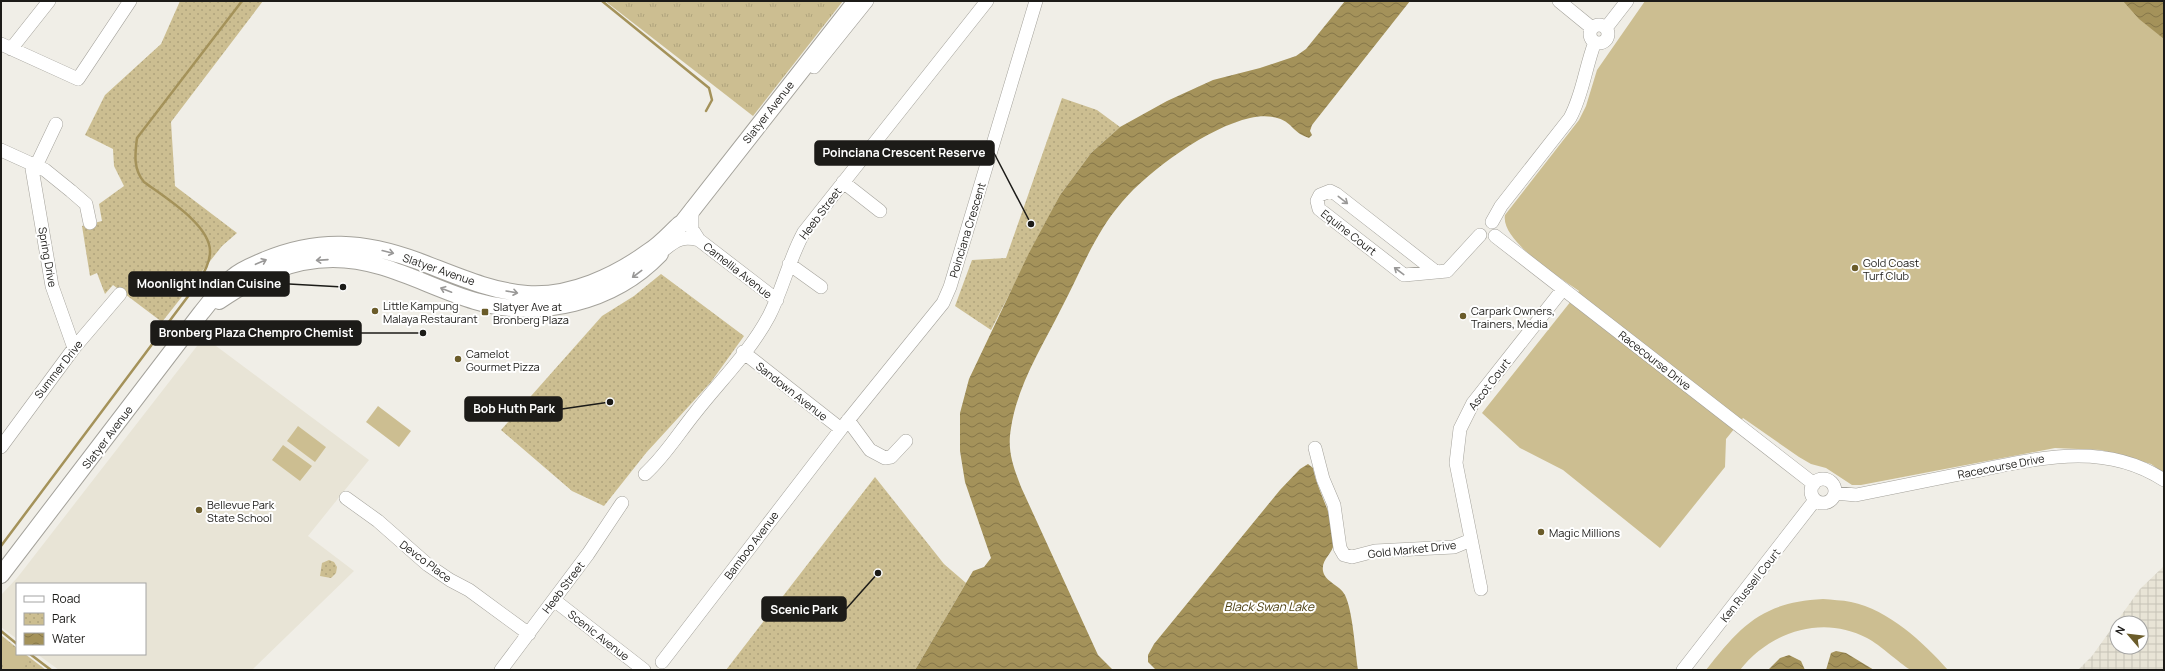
<svg xmlns="http://www.w3.org/2000/svg" width="2165" height="671" viewBox="0 0 2165 671" font-family="Manrope,sans-serif">
  <defs>
    <pattern id="industrial-grid" width="8" height="8" patternUnits="userSpaceOnUse"><rect width="8" height="8" fill="#e8e4d6"/><path d="M0 4h8M4 0v8" fill="none" stroke="#c6c3b7"/></pattern>
    <pattern id="grass-tufts" width="24" height="20" patternUnits="userSpaceOnUse"><rect width="24" height="20" fill="#ccbe91"/><path d="M3 7l-1-3M5 7V3M7 7l1-3M15 17l-1-3M17 17v-4M19 17l1-3" fill="none" stroke="#afa37c"/></pattern>
    <pattern id="park-dots" width="8" height="8" patternUnits="userSpaceOnUse"><rect width="8" height="8" fill="#ccbe91"/><path d="M2 2h.1M6 6h.1" fill="none" stroke="#afa37c" stroke-width="1.8" stroke-linecap="round"/></pattern>
    <pattern id="water-waves" width="16" height="10" patternUnits="userSpaceOnUse"><rect width="16" height="10" fill="#a4925a"/><path d="M0 5q4-4 8 0t8 0" fill="none" stroke="#857649"/></pattern>
  </defs>
  <rect width="100%" height="100%" fill="#f0eee7"/>
  <path fill="#e8e4d6" d="M 204,337 L 369,460 L 308,536 L 354,571 L 252,670 L 59,670 L 37,654 L 145,654 L 145,584 L 17,584 L 17,639 L 1,627 L 1,595 L 17,578 Z"/>
  <path fill="url(#industrial-grid)" fill-rule="evenodd" d="M 2164,566 L 2164,670 L 2078,670 L 2092,656 L 2140,589 ZM 2117,623 L 2141,623 L 2141,647 L 2117,647 Z"/>
  <path fill="url(#grass-tufts)" d="M 605,1 L 843,1 L 753,116 Z"/>
  <path fill="url(#park-dots)" d="M 180,1 L 263,1 L 171,122 L 175,186 L 237,233 L 222,246 L 162,322 L 113,285 L 105,294 L 97,273 L 90,276 L 82,226 L 102,221 L 99,204 L 124,186 L 114,166 L 113,149 L 85,135 L 105,95 L 161,44 Z
    M 1062,98 L 1097,110 L 1120,127 L 1091,153 L 1060,195 L 991,330 L 955,306 L 972,260 L 1006,258 Z
    M 661,274 L 744,336 L 711,382 L 646,453 L 604,506 L 572,491 L 501,430 L 602,316 L 634,296 Z
    M 875,477 L 944,564 L 966,583 L 915,670 L 726,670 Z
    M 329,560 L 334,562 L 337,567 L 336,573 L 331,578 L 320,576 L 322,563 Z
    M 1,635 L 17,648 L 17,654 L 25,654 L 46,670 L 1,670 Z"/>
  <path fill="#ccbe91" d="M 1645,1 L 2164,1 L 2164,473 L 2151,464 L 2101,450 L 2055,448 L 1861,485 L 1852,485 L 1826,468 L 1811,464 L 1799,457 L 1743,418 L 1726,439 L 1725,467 L 1660,548 L 1563,470 L 1520,448 L 1482,413 L 1579,291 C 1561,278 1500,241 1505,215 L 1579,120 L 1586,106 L 1597,70 Z
    M 378,406 L 411,431 L 399,447 L 366,422 Z
    M 298,426 L 326,447 L 315,462 L 287,441 Z
    M 283,445 L 312,466 L 300,481 L 272,460 Z
    M 1823,599 C 1832,600 1842,600 1851,602 C 1889,610 1923,642 1948,670 C 1937,670 1922,671 1911,670 C 1905,668 1878,643 1867,638 C 1822,614 1770,632 1740,670 L 1706,670 C 1741,625 1763,602 1823,599 Z
    M 1,638 L 17,650 L 17,654 L 23,654 L 30,659 L 22,670 L 12,670 L 1,662 Z"/>
  <path fill="url(#water-waves)" d="M 1345,1 L 1410,1 L 1312,125 L 1310,131 L 1312,135 L 1309,138 C 1300,135 1296,131 1290,125 C 1279,115 1263,115 1250,118 C 1209,127 1149,170 1122,202 C 1095,233 1080,273 1061,309 C 1042,347 1017,386 1011,428 C 1007,451 1013,466 1021,487 L 1098,655 L 1113,670 L 915,670 L 973,571 L 984,567 L 991,558 L 965,482 L 960,451 L 960,413 L 969,379 L 1029,253 L 1060,195 L 1091,153 L 1120,127 L 1167,101 L 1213,80 L 1260,68 L 1296,56 L 1306,49 Z
    M 2123,1 L 2164,1 L 2164,39 L 2139,19 Z
    M 1308,464 L 1313,468 C 1318,494 1335,516 1334,543 C 1333,554 1321,559 1323,571 C 1325,582 1340,585 1345,595 C 1353,612 1355,650 1358,670 L 1156,670 L 1148,662 L 1148,655 L 1154,644 L 1280,490 L 1300,469 Z
    M 1836,651 L 1846,653 L 1874,670 L 1826,670 L 1831,653 Z
    M 1789,655 L 1801,661 L 1805,670 L 1768,670 L 1780,658 Z"/>
  <g fill="none" stroke-linecap="round" stroke-linejoin="round">
    <path stroke="#a4925a" stroke-width="2.5" d="M 602,1 L 709,88 L 712,100 L 706,111
      M 1,546 L 198,283 C 203,274 210,263 210,252 C 211,225 164,197 144,182 C 133,169 135,154 137,138 L 242,1
      M 1,631 L 17,644
      M 30,654 L 51,670"/>
    <g stroke="#a4a29b" stroke-width="14">
      <path id="minor" d="M 1559,1 L 1592,28
        M1590 34a9 9 0 1 1 18 0a9 9 0 1 1-18 0Z
        M 1606,28 L 1627,1
        M 1,44 L 78,79 L 130,1
        M 11,49 L 49,1
        M 814,67 L 867,1
        M 1,150 L 45,170 L 71,191 L 86,204 L 90,223
        M 31,163 L 52,286 L 74,348
        M 36,166 L 56,124
        M 843,182 L 880,211
        M 692,208 L 692,229 L 699,240 L 777,300
        M 1492,222 L 1501,206 L 1570,118 C 1583,94 1585,68 1595,42
        M 1495,236 L 1814,484
        M 665,249 C 677,239 684,236 699,240
        M 789,264 L 821,287
        M 1436,272 L 1336,194 L 1330,191 L 1320,195 L 1317,201 L 1319,209 L 1404,275 L 1447,271 L 1480,235
        M 743,352 L 841,429
        M 848,420 L 870,450 L 885,458 L 891,457 L 906,441
        M 1,447 L 74,348 L 120,294
        M 1315,448 L 1323,479 L 1334,505 L 1340,548 L 1344,555 L 1352,557 L 1375,551 L 1454,547 L 1471,540
        M 645,474 C 665,456 678,434 695,413 C 719,382 750,352 769,316 C 783,289 789,259 804,232 L 987,1
        M1811 491a12 12 0 1 1 24 0a12 12 0 1 1-24 0Z
        M 1835,493 L 1856,495 C 1894,487 1932,480 1970,472 C 2036,459 2103,440 2164,480
        M 346,498 L 378,521 L 428,565 L 450,580 L 469,590 L 529,634
        M 1481,589 L 1456,463 L 1460,429 L 1473,403 L 1563,289
        M 554,600 L 644,670
        M 662,662 L 841,429 L 943,303 L 950,287 L 1036,1
        M 501,670 L 588,554 L 622,503
        M 1683,670 L 1815,500"/>
    </g>
    <g stroke="#a4a29b" stroke-width="18">
      <path id="major" d="M 675,232 L 856,1
        M 219,301 C 254,277 290,259 333,259 C 385,259 427,287 475,301 C 539,320 613,303 660,254
        M 1,575 L 201,313 C 211,301 221,286 233,277 C 242,269 254,265 265,260 C 318,238 364,241 418,261 C 453,274 489,291 527,294 C 570,297 615,276 648,252 C 660,245 670,233 680,224"/>
    </g>
    <use href="#minor" stroke="#fff" stroke-width="13"/>
    <use href="#major" stroke="#fff" stroke-width="16"/>
  </g>
  <defs><path id="oneway-shaft" d="M-6 0H5M1.5-3L5.5 0L1.5 3" fill="none" stroke-width="1.6" stroke-linecap="round" stroke-linejoin="round"/></defs>
  <g stroke="#999897">
    <use href="#oneway-shaft" transform="translate(1343 200) rotate(38)"/>
    <use href="#oneway-shaft" transform="translate(388 252) rotate(14)"/>
    <use href="#oneway-shaft" transform="translate(322 260) rotate(176)"/>
    <use href="#oneway-shaft" transform="translate(261 262) rotate(-23)"/>
    <use href="#oneway-shaft" transform="translate(1399 271) rotate(-143)"/>
    <use href="#oneway-shaft" transform="translate(637 274) rotate(143)"/>
    <use href="#oneway-shaft" transform="translate(446 290) rotate(-159)"/>
    <use href="#oneway-shaft" transform="translate(512 292) rotate(10)"/>
  </g>
  <g fill="#6b5c2a" stroke="#fff" stroke-width="1.5">
    <circle cx="1855" cy="268" r="4"/>
    <circle cx="375" cy="311" r="4"/>
    <rect x="481" y="308" width="8" height="8" rx="2"/>
    <circle cx="1463" cy="316" r="4"/>
    <circle cx="458" cy="359" r="4"/>
    <circle cx="199" cy="510" r="4"/>
    <circle cx="1541" cy="532" r="4"/>
  </g>
  <g text-anchor="middle" dominant-baseline="central" stroke-width="4" stroke-linejoin="round" paint-order="stroke">
    <g font-size="11" fill="#1c1b18" stroke="#fff">
      <text transform="translate(768 112) rotate(-52)">Slatyer Avenue</text>
      <text transform="translate(820 213) rotate(-53)">Heeb Street</text>
      <text transform="translate(967 230) rotate(-73)">Poinciana Crescent</text>
      <text transform="translate(1349 232) rotate(38)">Equine Court</text>
      <text transform="translate(48 257) rotate(80)">Spring Drive</text>
      <text transform="translate(439 269) rotate(19)">Slatyer Avenue</text>
      <text transform="translate(738 270) rotate(38)">Camellia Avenue</text>
      <text transform="translate(1655 360) rotate(38)">Racecourse Drive</text>
      <text transform="translate(58 369) rotate(-52)">Summer Drive</text>
      <text transform="translate(1489 384) rotate(-53)">Ascot Court</text>
      <text transform="translate(792 391) rotate(38)">Sandown Avenue</text>
      <text transform="translate(107 437) rotate(-53)">Slatyer Avenue</text>
      <text transform="translate(2001 466) rotate(-11)">Racecourse Drive</text>
      <text transform="translate(751 545) rotate(-53)">Bamboo Avenue</text>
      <text transform="translate(1412 549) rotate(-6)">Gold Market Drive</text>
      <text transform="translate(426 561) rotate(37)">Devco Place</text>
      <text transform="translate(1750 585) rotate(-52)">Ken Russell Court</text>
      <text transform="translate(563 587) rotate(-53)">Heeb Street</text>
      <text transform="translate(599 635) rotate(38)">Scenic Avenue</text>
    </g>
    <g font-size="11" fill="#1c1b18" stroke="#fff" text-anchor="start">
      <text x="1863" y="262">Gold Coast<tspan x="1863" dy="13">Turf Club</tspan></text>
      <text x="383" y="305">Little Kampung<tspan x="383" dy="13">Malaya Restaurant</tspan></text>
      <text x="493" y="306">Slatyer Ave at<tspan x="493" dy="13">Bronberg Plaza</tspan></text>
      <text x="1471" y="310">Carpark Owners,<tspan x="1471" dy="13">Trainers, Media</tspan></text>
      <text x="466" y="353">Camelot<tspan x="466" dy="13">Gourmet Pizza</tspan></text>
      <text x="207" y="504">Bellevue Park<tspan x="207" dy="13">State School</tspan></text>
      <text x="1549" y="532">Magic Millions</text>
    </g>
    <g font-size="12" font-style="italic" fill="#4e4113" stroke="#fff">
      <text x="1269" y="606">Black Swan Lake</text>
    </g>
  </g>
  <path fill="none" stroke="#1c1b18" stroke-width="1.5" d="M1031 224L994 153M343 287L289 284M423 333L361 333M610 402L562 409M878 573L846 609"/>
  <g fill="#1c1b18" stroke="#fff" stroke-width="1.5">
    <circle cx="1031" cy="224" r="4"/>
    <circle cx="343" cy="287" r="4"/>
    <circle cx="423" cy="333" r="4"/>
    <circle cx="610" cy="402" r="4"/>
    <circle cx="878" cy="573" r="4"/>
  </g>
  <g fill="#1c1b18" stroke="#1c1b18" stroke-width="1.5">
    <rect x="815" y="141" width="179" height="24" rx="4"/>
    <rect x="129" y="272" width="160" height="24" rx="4"/>
    <rect x="151" y="321" width="210" height="24" rx="4"/>
    <rect x="465" y="397" width="97" height="24" rx="4"/>
    <rect x="762" y="597" width="84" height="24" rx="4"/>
  </g>
  <g font-size="12" text-anchor="middle" font-weight="bold" fill="#fff">
    <text x="904" y="157">Poinciana Crescent Reserve</text>
    <text x="209" y="288">Moonlight Indian Cuisine</text>
    <text x="256" y="337">Bronberg Plaza Chempro Chemist</text>
    <text x="514" y="413">Bob Huth Park</text>
    <text x="804" y="614">Scenic Park</text>
  </g>
  <rect width="2165" height="671" fill="none" stroke="#1c1b18" stroke-width="4"/>
  <rect x="16" y="583" width="130" height="72" fill="#ffffff" stroke="#a4a4a3"/>
  <rect x="24" y="596" width="20" height="6" fill="#ffffff" stroke="#a4a4a3"/>
  <text x="52" y="603" font-size="12" fill="#1c1b18">Road</text>
  <rect x="24" y="613" width="20" height="12" fill="url(#park-dots)" stroke="#a4a4a3"/>
  <text x="52" y="623" font-size="12" fill="#1c1b18">Park</text>
  <rect x="24" y="633" width="20" height="12" fill="url(#water-waves)" stroke="#a4a4a3"/>
  <text x="52" y="643" font-size="12" fill="#1c1b18">Water</text>
  <g transform="translate(2129 635) rotate(298)"><circle r="19" fill="#ffffff" stroke="#a4a4a3"/>
  <path d="M0-3L7 15L0 10L-7 15Z" fill="#6b5c2a"/>
  <text y="-6" font-size="11" font-weight="bold" text-anchor="middle" fill="#1c1b18">N</text>
  </g>
</svg>
